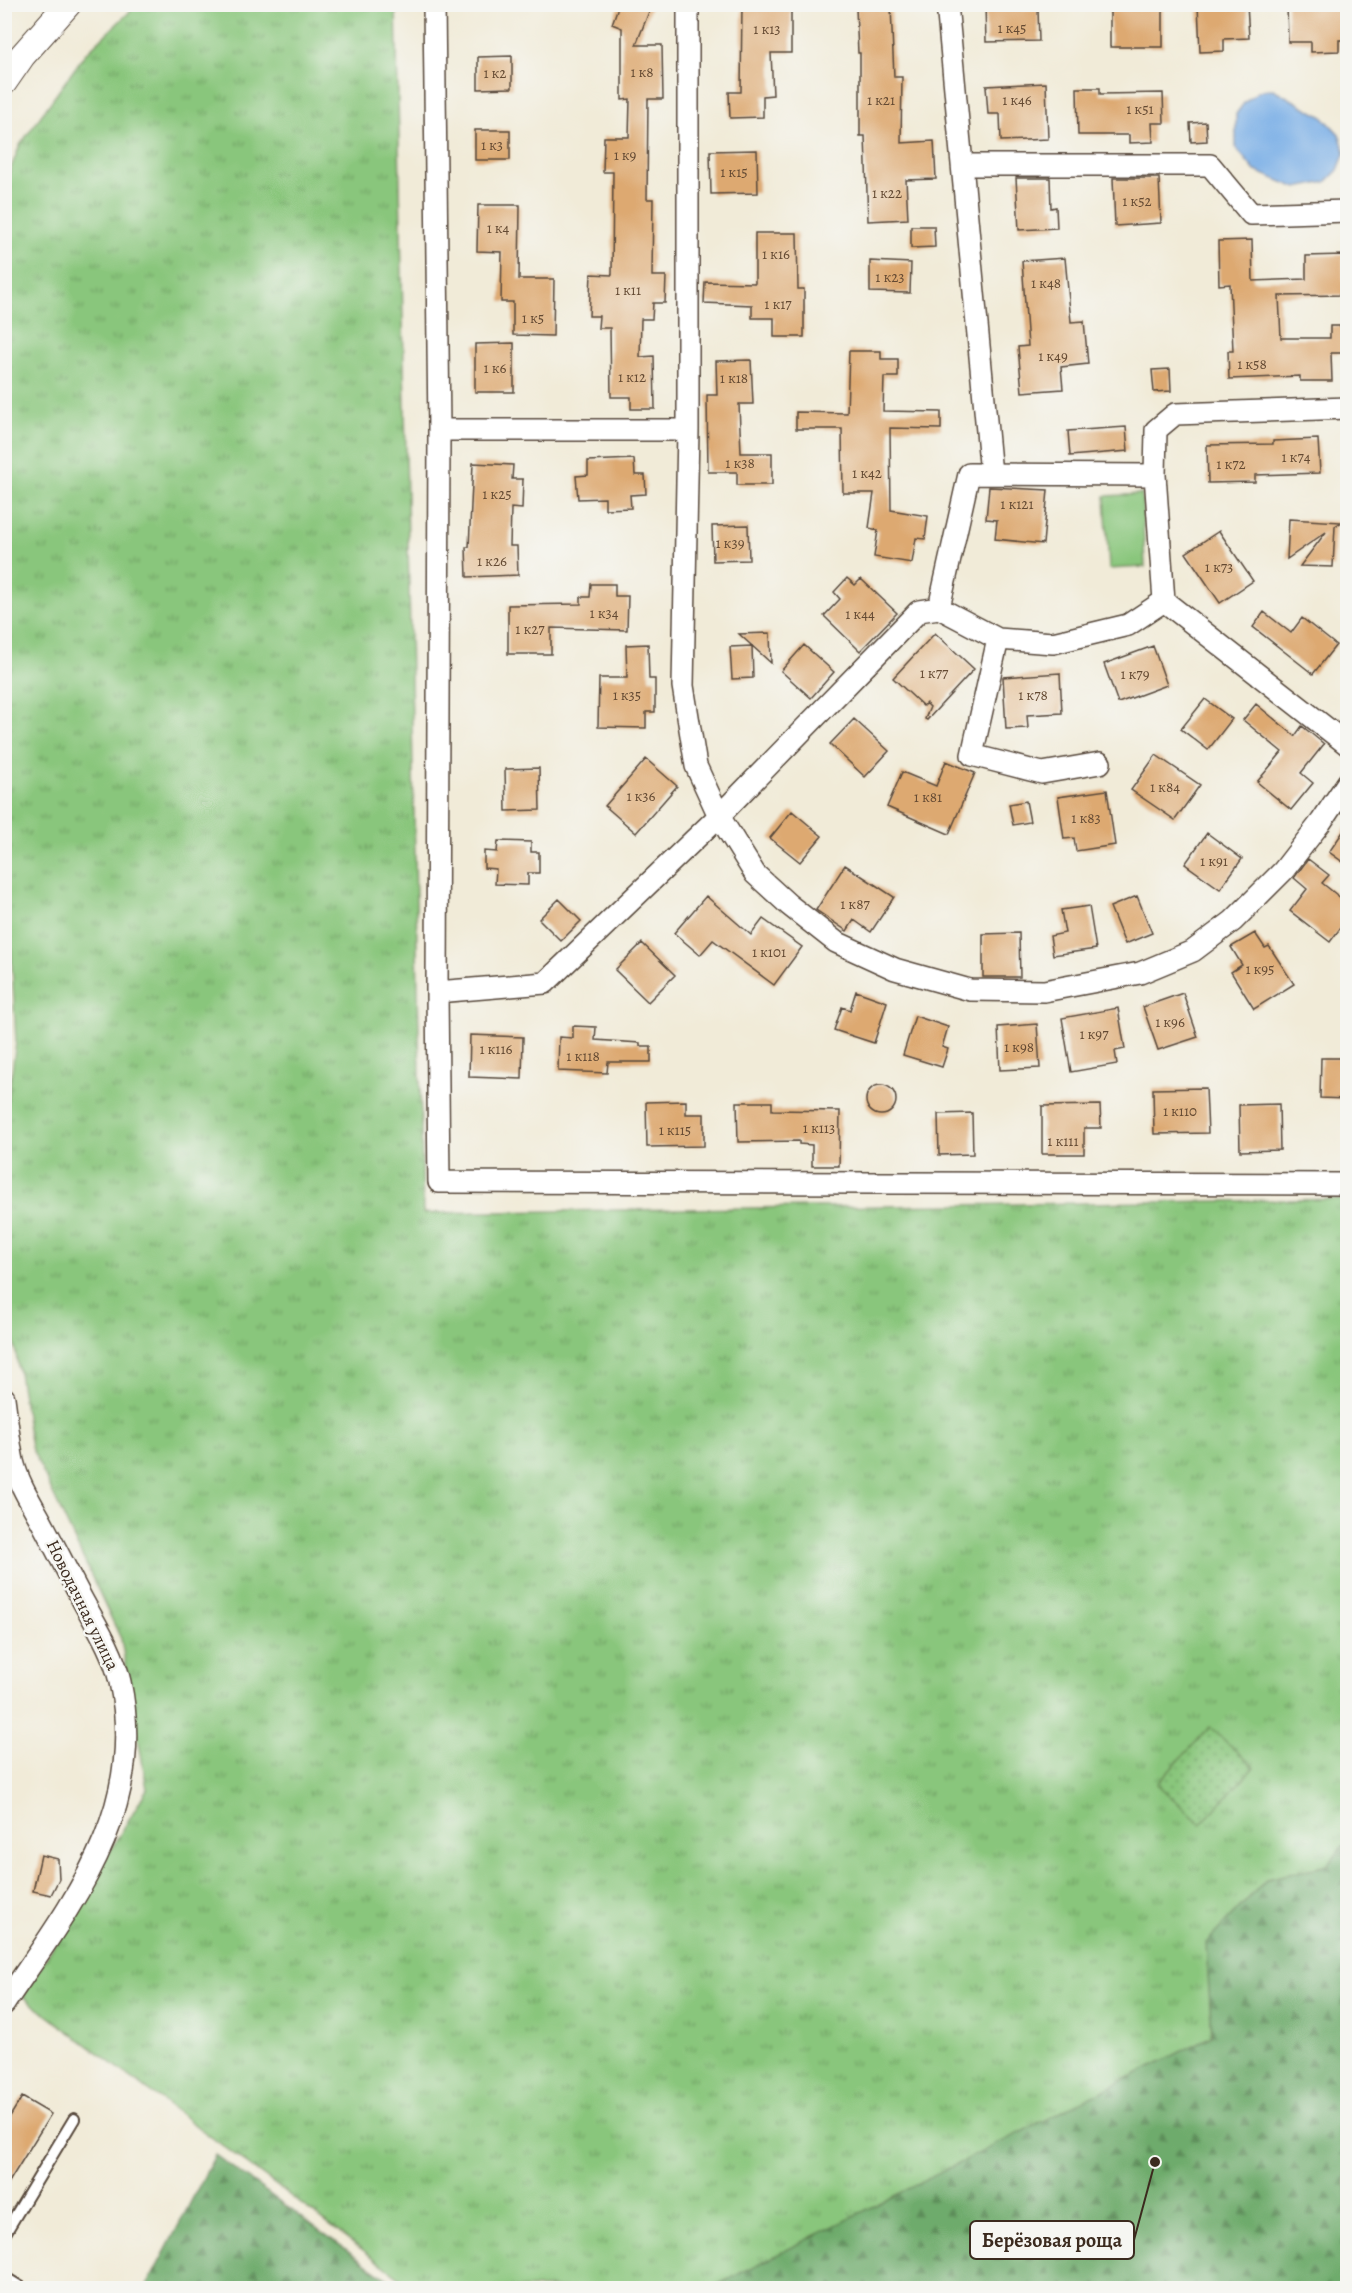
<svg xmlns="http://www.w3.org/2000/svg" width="1352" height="2293" viewBox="0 0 1352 2293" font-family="Alegreya,serif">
  <defs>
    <pattern id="grass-tufts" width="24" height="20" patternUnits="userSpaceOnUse" patternTransform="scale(1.5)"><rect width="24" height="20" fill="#89c67c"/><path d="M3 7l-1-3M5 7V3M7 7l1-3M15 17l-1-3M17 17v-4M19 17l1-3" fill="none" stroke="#71a165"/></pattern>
    <pattern id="forest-firs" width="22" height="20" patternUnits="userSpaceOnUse" patternTransform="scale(1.5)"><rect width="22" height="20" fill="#6eab6c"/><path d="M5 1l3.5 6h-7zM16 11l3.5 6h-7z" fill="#5c8b58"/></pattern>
    <pattern id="park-dots" width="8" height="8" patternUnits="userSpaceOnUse" patternTransform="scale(1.5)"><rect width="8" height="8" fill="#89c67c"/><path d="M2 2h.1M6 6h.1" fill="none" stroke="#71a165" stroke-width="1.8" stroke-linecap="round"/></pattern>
  </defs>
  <rect width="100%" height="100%" fill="#f6f6f2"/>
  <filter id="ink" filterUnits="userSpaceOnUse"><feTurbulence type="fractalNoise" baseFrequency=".0167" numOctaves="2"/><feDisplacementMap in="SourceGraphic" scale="12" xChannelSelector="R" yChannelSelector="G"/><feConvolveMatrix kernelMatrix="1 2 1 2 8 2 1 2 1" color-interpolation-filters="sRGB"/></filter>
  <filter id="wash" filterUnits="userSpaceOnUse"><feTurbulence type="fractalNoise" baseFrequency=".008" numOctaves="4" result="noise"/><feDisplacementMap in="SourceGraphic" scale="24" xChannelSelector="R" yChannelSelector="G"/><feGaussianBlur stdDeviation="1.35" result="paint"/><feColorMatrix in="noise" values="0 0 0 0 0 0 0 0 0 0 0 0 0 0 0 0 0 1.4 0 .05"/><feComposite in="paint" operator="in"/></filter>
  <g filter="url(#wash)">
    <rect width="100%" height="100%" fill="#f1ebd8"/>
    <path fill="url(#grass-tufts)" stroke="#62784d" stroke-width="1.5" d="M 137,5 L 396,5 L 423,1213 L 1347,1199 L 1347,1841 L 1328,1865 L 1267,1879 L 1207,1943 L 1212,2036 L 1149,2085 L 712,2288 L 414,2288 L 23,1997 L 147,1789 L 121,1639 L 31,1447 L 5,1286 L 4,1126 L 16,1042 L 11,945 L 4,892 L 5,183 L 20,145 L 85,54 Z"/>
    <path fill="url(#forest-firs)" stroke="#546a45" stroke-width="1.5" d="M 1347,1841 L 1347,2288 L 711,2288 L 1212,2036 L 1206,1943 L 1267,1879 L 1328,1865 Z
      M 215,2155 L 400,2288 L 146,2288 Z"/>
    <path fill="url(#park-dots)" stroke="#62784d" stroke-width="1.5" d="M 1210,1727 L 1254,1767 L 1201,1824 L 1157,1784 Z"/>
    <path fill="#89c67c" stroke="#62784d" stroke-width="1.5" d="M 1142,494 L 1145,567 L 1109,569 L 1105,496 Z"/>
    <path fill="#78ade6" stroke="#5a6c82" stroke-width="1.5" d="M 1273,89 L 1323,117 L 1339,134 L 1345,152 L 1338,170 L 1326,182 L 1297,188 L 1255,171 L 1236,148 L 1236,114 L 1244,103 L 1259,91 Z"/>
    <g id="blocks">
      <path fill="#dda971" d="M 619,4 L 652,4 L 636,45 L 662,45 L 663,99 L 648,99 L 647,199 L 653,199 L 652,276 L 666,276 L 665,303 L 653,303 L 652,319 L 641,319 L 640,357 L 654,356 L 655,409 L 631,409 L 631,397 L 611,397 L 610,328 L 598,328 L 599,316 L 589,316 L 591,274 L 612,275 L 613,172 L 603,172 L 604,137 L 629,137 L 630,99 L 622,100 L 622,28 L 612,24 Z
        M 742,4 L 791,4 L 791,53 L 771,53 L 773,95 L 763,96 L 763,117 L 730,118 L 729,92 L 741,92 Z
        M 985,4 L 1023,4 L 1023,9 L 1038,9 L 1039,41 L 986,42 Z
        M 1110,4 L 1163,4 L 1163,47 L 1110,47 Z
        M 1198,4 L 1247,4 L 1249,38 L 1224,39 L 1224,51 L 1200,52 Z
        M 1287,4 L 1346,4 L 1347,40 L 1339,40 L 1339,51 L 1311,52 L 1311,42 L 1288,42 Z
        M 891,7 L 894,77 L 902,77 L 901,143 L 934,141 L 936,179 L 906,180 L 908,219 L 868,221 L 865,136 L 860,136 L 860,53 L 858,53 L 856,8 Z
        M 512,56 L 512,88 L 478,89 L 478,57 Z
        M 1046,83 L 1048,139 L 1001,141 L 1000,114 L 988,114 L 986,86 Z
        M 1077,88 L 1100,88 L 1100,94 L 1163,93 L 1164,123 L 1152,123 L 1153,142 L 1129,143 L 1129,135 L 1078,135 Z
        M 1206,122 L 1207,141 L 1191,142 L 1190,123 Z
        M 475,130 L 510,130 L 510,160 L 475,160 Z
        M 757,150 L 758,193 L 711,194 L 710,151 Z
        M 1016,178 L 1050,178 L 1051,208 L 1056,207 L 1057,228 L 1019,230 Z
        M 1113,178 L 1159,178 L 1161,223 L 1115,226 Z
        M 478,205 L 520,205 L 519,279 L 554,279 L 553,336 L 513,335 L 513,302 L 501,302 L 502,252 L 477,251 Z
        M 911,226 L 934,226 L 935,247 L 911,248 Z
        M 755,233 L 797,233 L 798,289 L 804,289 L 804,337 L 774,337 L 774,318 L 752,318 L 752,305 L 704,303 L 705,282 L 755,283 Z
        M 1252,240 L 1253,281 L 1306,279 L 1306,256 L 1343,255 L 1344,295 L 1279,296 L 1281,338 L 1330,338 L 1330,326 L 1346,326 L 1346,353 L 1331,353 L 1332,381 L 1300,381 L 1300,376 L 1229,379 L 1228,351 L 1233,351 L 1230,284 L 1219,285 L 1218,241 Z
        M 1065,258 L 1071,322 L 1084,321 L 1088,364 L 1061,367 L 1063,389 L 1022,392 L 1018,347 L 1028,346 L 1022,261 Z
        M 870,261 L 911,263 L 910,293 L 870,292 Z
        M 514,343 L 514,392 L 475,392 L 475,344 Z
        M 849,351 L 881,351 L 881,359 L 898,359 L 898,377 L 884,377 L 883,411 L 941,412 L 941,429 L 890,428 L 891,510 L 928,516 L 925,539 L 916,538 L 912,563 L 874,557 L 878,530 L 869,528 L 874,493 L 843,493 L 842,429 L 796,429 L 796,412 L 847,413 Z
        M 751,360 L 753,404 L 739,404 L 741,453 L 772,453 L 772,485 L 737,485 L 737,472 L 708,472 L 707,395 L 717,395 L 716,361 Z
        M 1170,369 L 1171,391 L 1154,392 L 1152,370 Z
        M 1126,427 L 1128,451 L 1070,456 L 1068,431 Z
        M 1318,439 L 1320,473 L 1255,475 L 1255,482 L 1208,483 L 1207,445 L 1273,444 L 1273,441 Z
        M 634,459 L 635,475 L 645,475 L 646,494 L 630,495 L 631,508 L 605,509 L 605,498 L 578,499 L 576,476 L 588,475 L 588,461 Z
        M 473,463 L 513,465 L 512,479 L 523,479 L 522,509 L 511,508 L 510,546 L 517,546 L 518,575 L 467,577 L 466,547 L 469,547 Z
        M 989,487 L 1048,490 L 1043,544 L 995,539 L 997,520 L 986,519 Z
        M 1289,519 L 1342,522 L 1335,526 L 1333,567 L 1300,566 L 1326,532 L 1287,559 Z
        M 748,525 L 749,560 L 713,561 L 712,526 Z
        M 1219,531 L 1253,581 L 1220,603 L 1186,553 Z
        M 847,578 L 855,585 L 861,579 L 897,613 L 860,651 L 824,616 L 840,599 L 834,592 Z
        M 591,584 L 615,584 L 615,596 L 628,596 L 627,630 L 551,628 L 551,654 L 508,654 L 508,605 L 581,604 L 581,597 L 590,597 Z
        M 1264,612 L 1291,633 L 1302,618 L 1336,645 L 1313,674 L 1253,627 Z
        M 770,633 L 771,663 L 739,634 Z
        M 935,633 L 974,669 L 927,720 L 925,719 L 930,707 L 926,703 L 923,706 L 893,678 Z
        M 648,644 L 649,679 L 655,679 L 655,712 L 646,712 L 646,728 L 598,727 L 599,678 L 627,678 L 626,645 Z
        M 804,645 L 834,672 L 811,698 L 781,671 Z
        M 752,646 L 753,678 L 732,679 L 730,647 Z
        M 1153,646 L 1167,685 L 1118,703 L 1104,664 Z
        M 1060,673 L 1062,713 L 1027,715 L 1028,728 L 1006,729 L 1003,677 Z
        M 1205,699 L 1232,719 L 1208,750 L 1181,729 Z
        M 1256,704 L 1295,736 L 1302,726 L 1324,744 L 1301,773 L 1313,783 L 1291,810 L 1257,782 L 1282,752 L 1243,720 Z
        M 854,719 L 889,751 L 865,777 L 830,744 Z
        M 1156,755 L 1200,785 L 1175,820 L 1131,790 Z
        M 646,759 L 677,786 L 636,833 L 605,806 Z
        M 946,761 L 975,773 L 949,834 L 887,807 L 902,772 L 936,786 Z
        M 539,768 L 540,810 L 506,811 L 505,769 Z
        M 1107,790 L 1115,845 L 1076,851 L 1074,838 L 1064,839 L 1058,797 Z
        M 1026,801 L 1030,822 L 1013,825 L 1009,804 Z
        M 792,811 L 822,836 L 800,862 L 770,838 Z
        M 1347,826 L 1347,865 L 1329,852 Z
        M 1207,833 L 1242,859 L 1220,889 L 1185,864 Z
        M 498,841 L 531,842 L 531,852 L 539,852 L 539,873 L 528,873 L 528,885 L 495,884 L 496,869 L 484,868 L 484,851 L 497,852 Z
        M 1308,859 L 1329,875 L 1322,883 L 1347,903 L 1347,919 L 1330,942 L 1290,911 L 1307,889 L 1294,878 Z
        M 845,865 L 894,897 L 871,932 L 854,920 L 847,931 L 816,910 Z
        M 706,896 L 751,935 L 763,919 L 802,947 L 774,985 L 713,940 L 700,955 L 674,933 Z
        M 1137,896 L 1152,933 L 1125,944 L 1110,907 Z
        M 559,899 L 581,921 L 561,941 L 539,919 Z
        M 1089,906 L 1096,949 L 1053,955 L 1050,936 L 1065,933 L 1061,910 Z
        M 1019,933 L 1020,977 L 983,977 L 983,934 Z
        M 1255,933 L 1265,948 L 1269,946 L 1294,984 L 1254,1009 L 1231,972 L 1242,965 L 1231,947 Z
        M 642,943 L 675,975 L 648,1002 L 615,970 Z
        M 856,991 L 887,1002 L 874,1043 L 834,1030 L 842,1007 L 850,1010 Z
        M 1183,993 L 1198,1037 L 1158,1050 L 1143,1007 Z
        M 1118,1008 L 1125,1049 L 1115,1051 L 1117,1064 L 1071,1072 L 1062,1018 Z
        M 915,1016 L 948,1027 L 942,1047 L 948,1049 L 942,1067 L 903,1055 Z
        M 1037,1024 L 1040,1068 L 1000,1070 L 998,1027 Z
        M 573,1026 L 596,1027 L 595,1040 L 640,1043 L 640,1046 L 651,1046 L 651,1062 L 608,1062 L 607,1073 L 558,1071 L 559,1037 L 573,1038 Z
        M 470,1035 L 523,1037 L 522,1079 L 469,1077 Z
        M 1321,1058 L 1347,1058 L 1347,1099 L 1320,1098 Z
        M866 1100a15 15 0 1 1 30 0a15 15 0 1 1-30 0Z
        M 1206,1088 L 1208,1133 L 1154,1134 L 1153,1089 Z
        M 686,1101 L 686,1114 L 704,1114 L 704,1146 L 647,1147 L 646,1102 Z
        M 737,1102 L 772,1102 L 772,1110 L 840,1111 L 839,1166 L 812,1166 L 812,1145 L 799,1144 L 799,1141 L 738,1142 Z
        M 1279,1104 L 1280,1150 L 1240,1151 L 1239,1105 Z
        M 1100,1105 L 1101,1128 L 1084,1128 L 1084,1154 L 1042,1154 L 1042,1106 Z
        M 972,1113 L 973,1154 L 939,1155 L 938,1114 Z
        M 41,1855 L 58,1859 L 59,1879 L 51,1895 L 33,1891 Z
        M 22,2097 L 51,2114 L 4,2190 L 4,2126 Z"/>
    </g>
  </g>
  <g filter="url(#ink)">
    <use href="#blocks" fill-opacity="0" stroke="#56473a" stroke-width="1.5"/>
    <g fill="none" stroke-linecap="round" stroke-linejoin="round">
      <g stroke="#56473a" stroke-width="14">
        <path id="service" d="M 4,2235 L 74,2119
          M 4,2277 L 22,2288"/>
      </g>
      <g stroke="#56473a" stroke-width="24">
        <path id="minor" d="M 434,4 L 439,430 L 437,992 L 439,1182 L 1348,1184
          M 688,4 L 688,430 L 683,686 L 696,766 L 719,816 L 755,874 L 789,905 L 836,942 L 895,969 L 970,990 L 1044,991 L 1140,973 L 1193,951 L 1233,921 L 1283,871 L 1321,822 L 1348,782
          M 947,4 L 991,474
          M 962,165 L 1210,165 L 1251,214 L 1348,211
          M 1348,408 L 1175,414 L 1156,430 L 1155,475 L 1164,601 L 1348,745
          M 439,430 L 688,430
          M 939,608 L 969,474 L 1155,475
          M 998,639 L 972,755 L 1042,773 L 1100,763
          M 437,992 L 545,983 L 719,816 L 919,611 L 939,608 L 998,639 L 1053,643 L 1128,625 L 1164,601
          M 4,1398 C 7,1419 9,1441 13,1461 C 18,1482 30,1501 40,1519 C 55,1547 69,1575 84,1603 C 98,1628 114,1654 120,1682 C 148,1811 71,1905 4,2004"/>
      </g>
      <g stroke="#56473a" stroke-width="28">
        <path id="tertiary" d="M 4,82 L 22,56 L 68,4"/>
      </g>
      <use href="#service" stroke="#fff" stroke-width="10"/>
      <use href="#minor" stroke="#fff" stroke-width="21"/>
      <use href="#tertiary" stroke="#fff" stroke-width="26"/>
    </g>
  </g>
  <g text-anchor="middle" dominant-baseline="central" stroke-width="5" stroke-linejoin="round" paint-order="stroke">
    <g font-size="15" fill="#644a33">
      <text x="1012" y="28">1 к45</text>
      <text x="767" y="29">1 к13</text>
      <text x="642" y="72">1 к8</text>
      <text x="495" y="73">1 к2</text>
      <text x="881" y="100">1 к21</text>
      <text x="1017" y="100">1 к46</text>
      <text x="1140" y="109">1 к51</text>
      <text x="492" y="145">1 к3</text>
      <text x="625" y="155">1 к9</text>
      <text x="734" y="172">1 к15</text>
      <text x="887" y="193">1 к22</text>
      <text x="1137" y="201">1 к52</text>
      <text x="498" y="228">1 к4</text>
      <text x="776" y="254">1 к16</text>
      <text x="890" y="277">1 к23</text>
      <text x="1046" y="283">1 к48</text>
      <text x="628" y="290">1 к11</text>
      <text x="778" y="304">1 к17</text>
      <text x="533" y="318">1 к5</text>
      <text x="1053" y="356">1 к49</text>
      <text x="1252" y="364">1 к58</text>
      <text x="495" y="368">1 к6</text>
      <text x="632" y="377">1 к12</text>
      <text x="734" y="378">1 к18</text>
      <text x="1296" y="457">1 к74</text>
      <text x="740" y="463">1 к38</text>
      <text x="1231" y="464">1 к72</text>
      <text x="867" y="473">1 к42</text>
      <text x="497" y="494">1 к25</text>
      <text x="1017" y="504">1 к121</text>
      <text x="730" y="543">1 к39</text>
      <text x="492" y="561">1 к26</text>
      <text x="1219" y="567">1 к73</text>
      <text x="604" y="613">1 к34</text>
      <text x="860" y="614">1 к44</text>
      <text x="530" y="629">1 к27</text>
      <text x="934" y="673">1 к77</text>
      <text x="1135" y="674">1 к79</text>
      <text x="627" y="695">1 к35</text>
      <text x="1033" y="695">1 к78</text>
      <text x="1165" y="787">1 к84</text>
      <text x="641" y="796">1 к36</text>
      <text x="928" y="797">1 к81</text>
      <text x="1086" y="818">1 к83</text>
      <text x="1214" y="861">1 к91</text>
      <text x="855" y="904">1 к87</text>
      <text x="769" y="952">1 к101</text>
      <text x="1260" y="969">1 к95</text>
      <text x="1170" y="1022">1 к96</text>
      <text x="1094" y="1034">1 к97</text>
      <text x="1019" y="1047">1 к98</text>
      <text x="496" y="1049">1 к116</text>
      <text x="583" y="1056">1 к118</text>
      <text x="1180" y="1111">1 к110</text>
      <text x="819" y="1128">1 к113</text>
      <text x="675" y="1130">1 к115</text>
      <text x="1063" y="1141">1 к111</text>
    </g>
    <g font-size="18" fill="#3b2a1e" stroke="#f6f6f2">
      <text transform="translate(83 1605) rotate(64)">Новодачная улица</text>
    </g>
  </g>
  <path fill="none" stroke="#3b2a1e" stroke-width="2" d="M1155 2162L1134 2240"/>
  <circle fill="#3b2a1e" stroke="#f6f6f2" stroke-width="2" cx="1155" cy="2162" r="6"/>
  <rect fill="#f6f6f2" stroke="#3b2a1e" stroke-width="2" x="970" y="2221" width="164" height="38" rx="6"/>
  <g font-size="20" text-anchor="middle" font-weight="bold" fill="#3b2a1e">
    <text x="1052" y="2247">Берёзовая роща</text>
  </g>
  <rect width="1352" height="2293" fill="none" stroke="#f6f6f2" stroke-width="24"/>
</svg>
